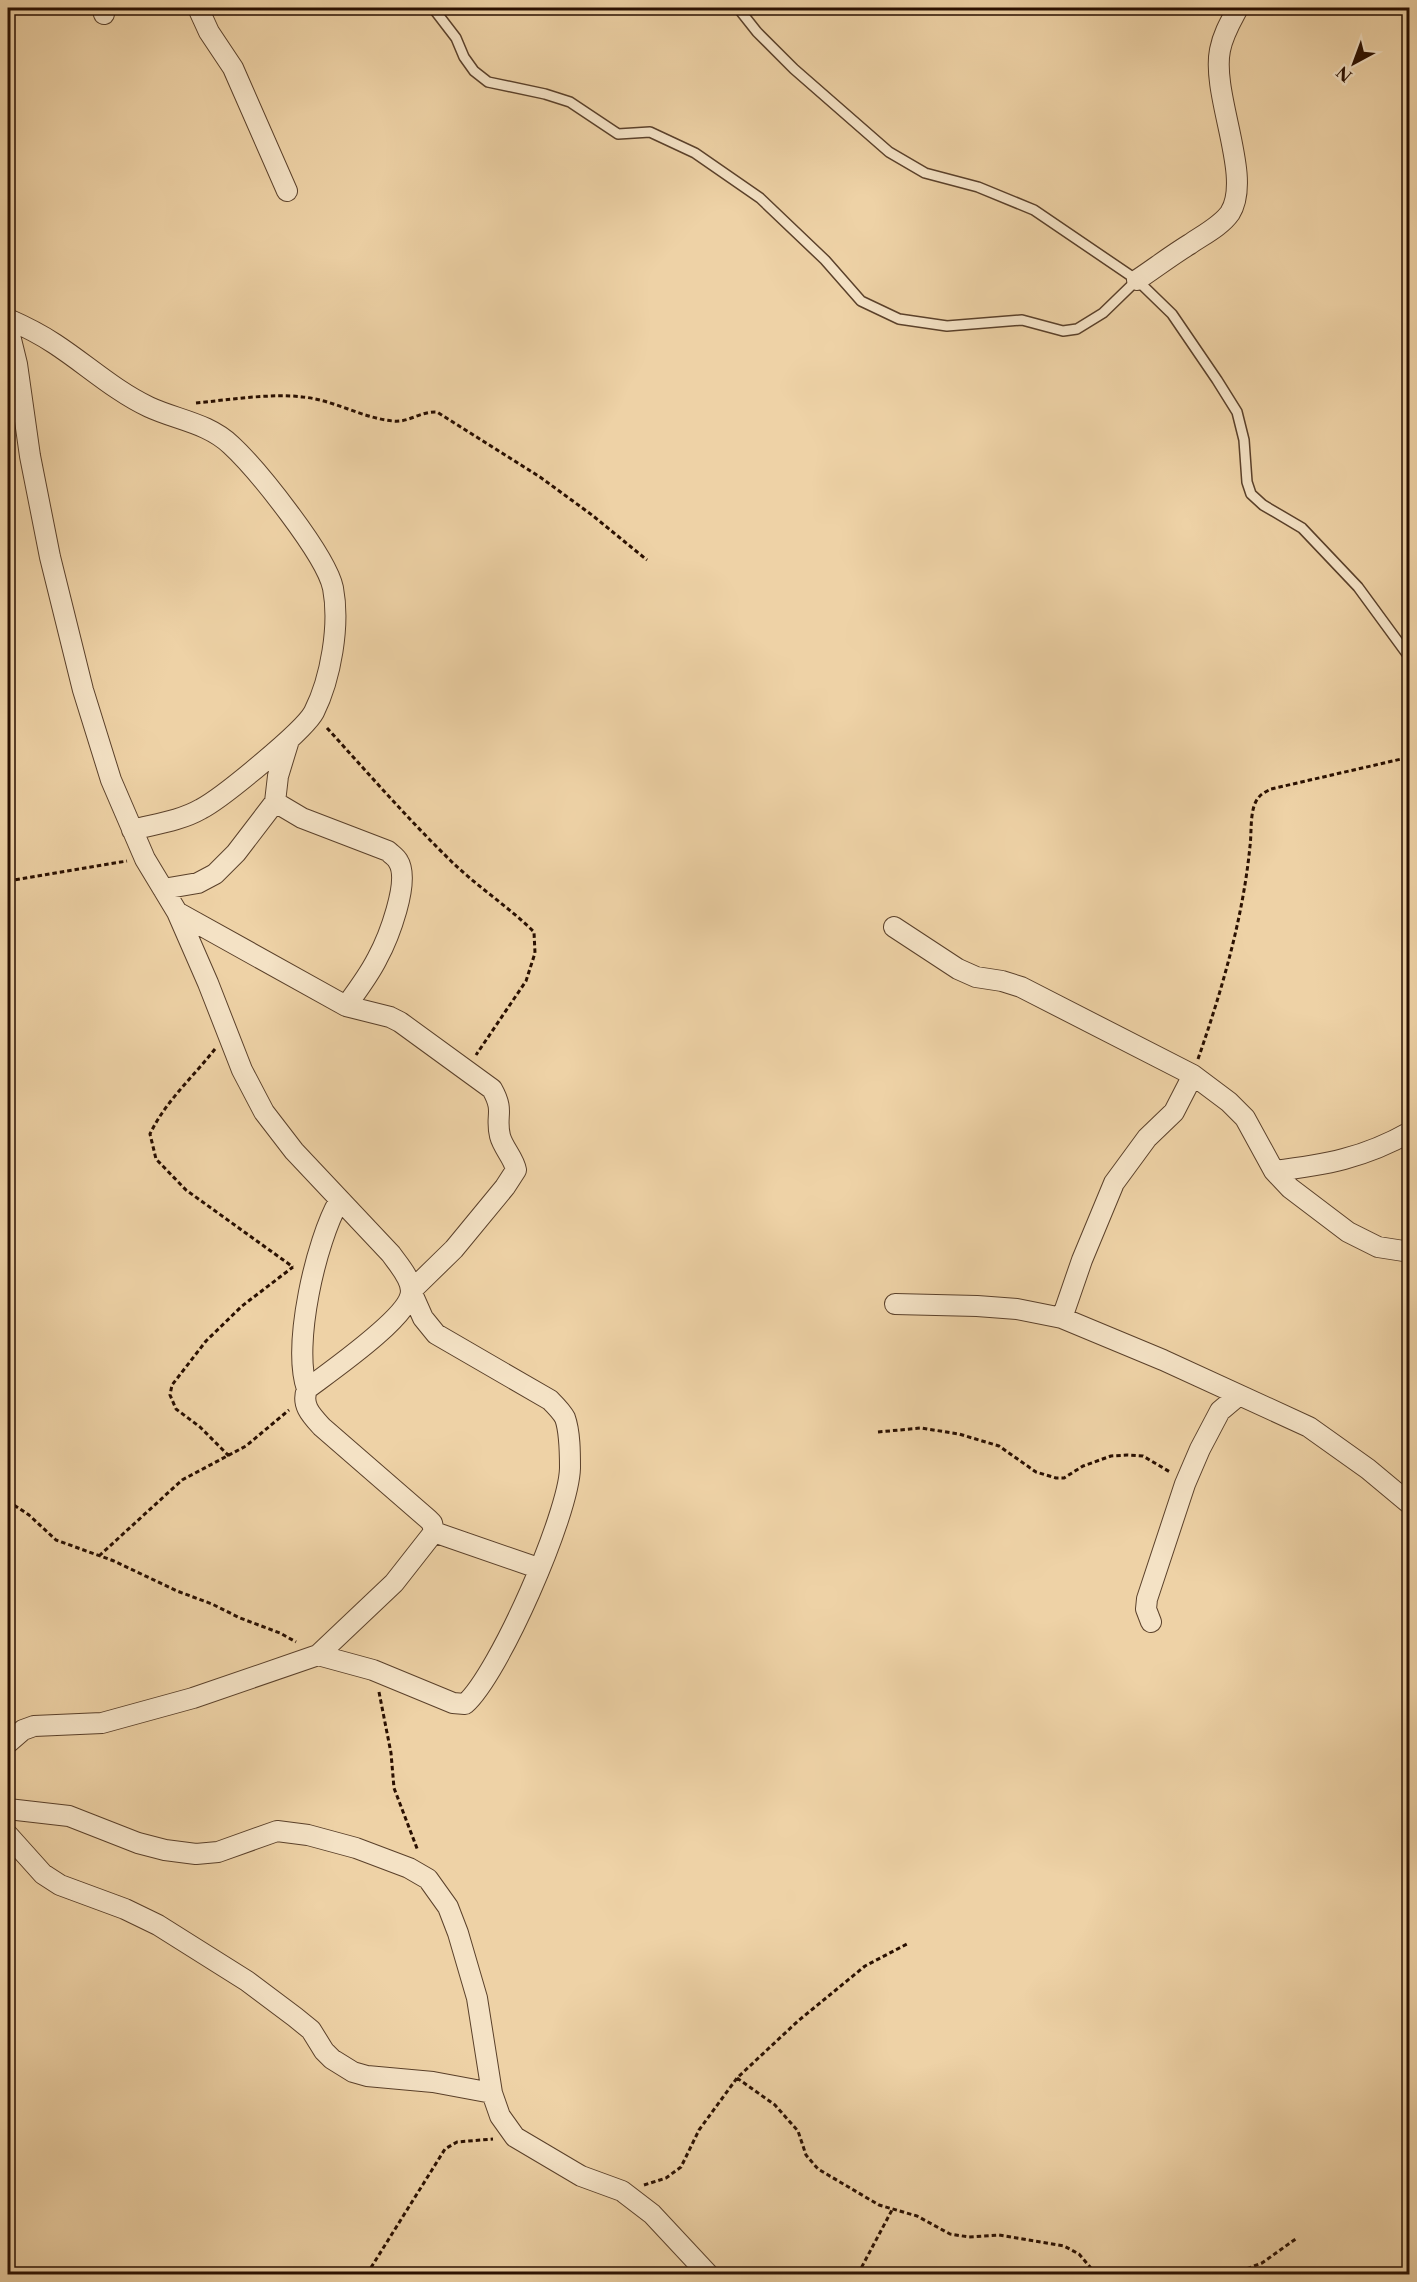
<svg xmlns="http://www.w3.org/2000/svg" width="1417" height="2282" viewBox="0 0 1417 2282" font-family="'Libre Caslon Text',serif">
  <rect width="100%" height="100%" fill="#eed2a6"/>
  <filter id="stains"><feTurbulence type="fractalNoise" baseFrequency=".00333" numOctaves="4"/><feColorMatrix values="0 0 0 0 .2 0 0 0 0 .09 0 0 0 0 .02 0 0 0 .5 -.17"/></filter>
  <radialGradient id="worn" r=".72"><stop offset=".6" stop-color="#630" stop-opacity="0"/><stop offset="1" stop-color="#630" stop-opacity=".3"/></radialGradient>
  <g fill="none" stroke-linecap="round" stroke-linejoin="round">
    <g stroke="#5a402a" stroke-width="12">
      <path id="lane" d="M 433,8 L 456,38 L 464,57 L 474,71 L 488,82 L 545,94 L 570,102 L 618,134 L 650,132 L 695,153 L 760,198 L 825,260 L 861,301 L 899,319 L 947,326 L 1022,320 L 1063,331 L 1077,329 L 1103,313 L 1137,280
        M 738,8 L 757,32 L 794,69 L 889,152 L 925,173 L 978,187 L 1034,210 L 1137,280 L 1172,314 L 1217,380 L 1237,412 L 1244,440 L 1247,482 L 1251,494 L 1263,505 L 1302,528 L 1358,587 L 1410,658"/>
    </g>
    <g stroke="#5a402a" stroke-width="22">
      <path id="street" d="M 102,8 L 104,14
        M 198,8 L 209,32 L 233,68 L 287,191
        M 1137,280 C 1155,268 1172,255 1190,244 C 1203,235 1221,226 1230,213 C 1253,177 1211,95 1220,50 C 1223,34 1231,21 1238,8
        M 8,319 C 24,326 40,334 55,344 C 87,365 115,391 149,407 C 177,420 208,423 231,445 C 257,469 326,555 333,588 C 340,625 331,678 314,712 C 304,731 222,798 201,809 C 180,821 155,824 132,830
        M 8,327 L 17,364 L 30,456 L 50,557 L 83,690 L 111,780 L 145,859 L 177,912 L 208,983 L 242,1070 L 264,1112 L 294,1151 L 391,1254 C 398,1264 411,1278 411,1291 C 411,1316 328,1373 307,1389 C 301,1405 311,1415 322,1427 L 428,1519 L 432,1523 L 434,1532 L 394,1583 L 318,1655 L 193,1698 L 102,1723 L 34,1726 L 23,1730 L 8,1743
        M 275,802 L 302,818 L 388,851 C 391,854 396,857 398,861 C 411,881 388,939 377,959 C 369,975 357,991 346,1006
        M 163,889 L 198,883 L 215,874 L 236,853 L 275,802 L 278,776 L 289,740
        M 177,912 L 346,1006 L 390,1017 L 400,1022 L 492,1089 C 505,1112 495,1115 500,1136 C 503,1148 514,1158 516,1170 L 505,1187 L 454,1249 L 411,1291 L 423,1318 L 436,1334 L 550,1400 C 555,1405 562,1412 565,1418 C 570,1432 570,1453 570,1468 C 569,1514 499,1674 465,1704 L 453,1703 L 373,1670 L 318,1655
        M 894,927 L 958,969 L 976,977 L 1002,981 L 1021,987 L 1193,1075 L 1229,1102 L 1245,1118 L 1274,1171 L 1290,1188 L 1348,1232 L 1378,1247 L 1410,1252
        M 1274,1171 C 1325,1165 1364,1158 1410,1132
        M 895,1304 L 977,1306 L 1017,1309 L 1062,1318 L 1163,1360 L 1309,1427 L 1368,1469 L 1410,1504
        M 1062,1318 L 1082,1260 L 1114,1183 L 1147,1138 L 1174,1112 L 1193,1075
        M 307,1389 C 292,1345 316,1241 339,1201
        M 434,1532 L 538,1568
        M 1151,1622 L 1146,1609 L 1147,1599 L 1185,1484 L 1200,1449 L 1220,1411 L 1239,1395
        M 8,1809 L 69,1816 L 138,1843 L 165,1850 L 196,1854 L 218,1852 L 277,1831 L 308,1835 L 356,1848 L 409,1868 L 428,1879 L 448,1907 L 458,1933 L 477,1998 L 492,2093 L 500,2116 L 515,2137 L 581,2176 L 622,2191 L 652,2214 L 708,2274
        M 8,1835 L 43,1874 L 60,1885 L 125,1909 L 158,1925 L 247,1981 L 295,2017 L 311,2030 L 324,2051 L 332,2059 L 353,2072 L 367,2076 L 433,2082 L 492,2093"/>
    </g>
    <path stroke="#290f00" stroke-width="3" stroke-dasharray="4.5 3" stroke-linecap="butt" d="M 196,403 C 227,400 272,393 303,397 C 334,400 362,418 393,421 C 408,423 421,411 437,412 L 540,477 L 592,515 L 647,560
      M 327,728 C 367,772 407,818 450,860 C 476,886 508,906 534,932 L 535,953 L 526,981 L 476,1055
      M 8,881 L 127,861
      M 215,1049 C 193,1077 165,1102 150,1134 L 156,1159 L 186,1190 L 293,1267
      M 1198,1059 C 1222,990 1243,918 1250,846 C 1252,832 1249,808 1259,797 C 1261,794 1267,791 1271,789 L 1410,757
      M 878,1432 L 921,1428 L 959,1434 L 999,1446 L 1036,1472 L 1056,1478 L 1064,1478 L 1083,1466 L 1111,1456 L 1127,1455 L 1143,1456 L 1170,1472
      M 229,1456 L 200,1427 L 176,1409 L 170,1395 L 172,1385 L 206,1341 L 242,1306 L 293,1267
      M 8,1501 L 29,1515 L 56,1540 L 114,1561 L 177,1591 L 212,1604 L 240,1618 L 280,1633 L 296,1642
      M 99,1556 L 182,1480 L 246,1446 L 289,1410
      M 379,1692 L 391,1753 L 394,1788 L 418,1851
      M 737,2078 L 775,2105 L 798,2131 L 806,2155 L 818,2169 L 879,2205 L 917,2216 L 950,2234 L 969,2237 L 999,2235 L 1064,2246 L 1079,2254 L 1096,2274
      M 644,2185 L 666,2178 L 681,2167 L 699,2130 L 737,2078 L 798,2021 L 865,1966 L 907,1944
      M 367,2274 L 445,2149 L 457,2142 L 493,2139
      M 858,2274 L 892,2210
      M 1233,2274 L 1262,2263 L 1297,2238"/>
    <use href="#lane" stroke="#f4e2c5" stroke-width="9"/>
    <use href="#street" stroke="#f4e2c5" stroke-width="20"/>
  </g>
  <rect width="1417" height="2282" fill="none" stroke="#eed2a6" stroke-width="30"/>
  <rect x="9" y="9" width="1399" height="2264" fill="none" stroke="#290f00" stroke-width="3"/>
  <rect x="15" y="15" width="1387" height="2252" fill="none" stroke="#290f00" stroke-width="1.5"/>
  <g transform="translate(1354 63) rotate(221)" stroke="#f4e2c5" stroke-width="4.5" paint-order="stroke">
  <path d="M0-4.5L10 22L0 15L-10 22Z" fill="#290f00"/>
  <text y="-9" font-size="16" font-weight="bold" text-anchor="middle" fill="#290f00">N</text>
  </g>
  <rect width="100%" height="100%" filter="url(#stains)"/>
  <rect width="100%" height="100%" fill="url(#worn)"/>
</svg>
